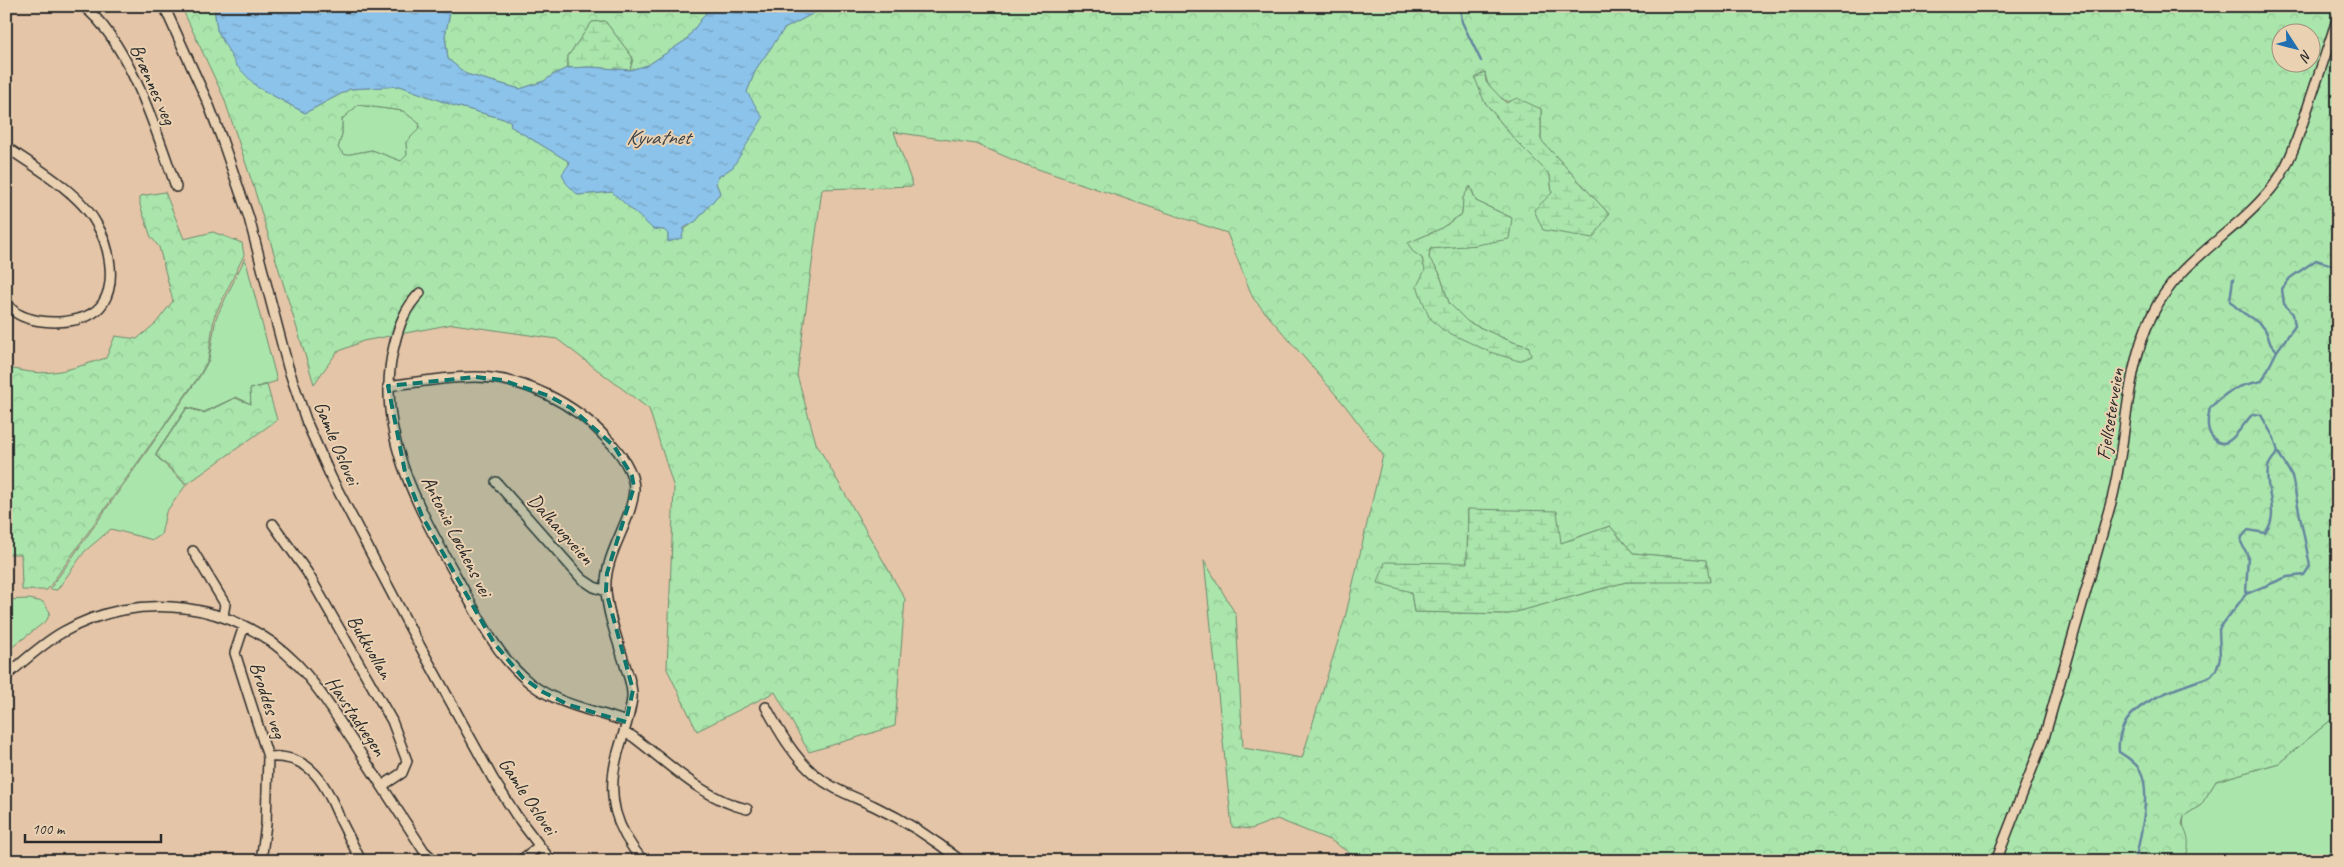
<svg xmlns="http://www.w3.org/2000/svg" width="2344" height="867" viewBox="0 0 2344 867" font-family="Caveat,sans-serif">
  <defs>
    <pattern id="forest-crowns" width="20" height="18" patternUnits="userSpaceOnUse" patternTransform="scale(1.25)"><rect width="20" height="18" fill="#aae6ac"/><path d="M2 6a3 3 0 1 1 6 0M12 15a3 3 0 1 1 6 0" fill="none" stroke="#92c594"/></pattern>
    <pattern id="wetland-marsh" width="20" height="14" patternUnits="userSpaceOnUse" patternTransform="scale(1.25)"><rect width="20" height="14" fill="#aae6ac"/><path d="M1 5h8M5 5V1M11 12h8M15 12V8" fill="none" stroke="#92c594"/></pattern>
    <pattern id="water-ripples" width="26" height="14" patternUnits="userSpaceOnUse" patternTransform="scale(1.25)"><rect width="26" height="14" fill="#8cc3ea"/><path d="M2 4q2-2 4 0t4 0M15 11q2-2 4 0t4 0" fill="none" stroke="#739fbe"/></pattern>
  </defs>
  <rect width="100%" height="100%" fill="#e5c5a7"/>
  <filter id="ink" filterUnits="userSpaceOnUse"><feTurbulence type="fractalNoise" baseFrequency=".02" numOctaves="2"/><feDisplacementMap in="SourceGraphic" scale="10" xChannelSelector="R" yChannelSelector="G"/><feConvolveMatrix kernelMatrix="1 2 1 2 8 2 1 2 1" color-interpolation-filters="sRGB"/></filter>
  <g filter="url(#ink)">
    <path fill="#aae6ac" stroke="#6a886c" d="M 358,105 L 403,111 L 420,124 L 418,130 L 406,142 L 407,155 L 401,161 L 372,150 L 345,155 L 338,148 L 342,134 L 342,119 Z
      M 245,258 L 277,381 L 250,389 L 251,404 L 236,397 L 204,412 L 187,407 L 155,455 L 186,485 L 166,512 L 161,535 L 153,540 L 111,529 L 85,551 L 57,590 L 50,589 L 200,376 L 209,360 L 216,318 Z
      M 29,599 L 43,602 L 50,612 L 47,620 L 6,652 L 6,600 Z
      M 2338,714 L 2338,861 L 2184,861 C 2191,845 2181,833 2184,816 L 2201,805 L 2216,781 L 2279,763 Z"/>
    <path fill="url(#forest-crowns)" stroke="#6a886c" fill-rule="evenodd" d="M 181,6 L 214,6 L 217,30 L 270,94 L 305,113 L 350,89 L 400,86 L 452,105 L 508,120 L 511,122 L 510,126 L 568,161 L 578,195 L 612,192 L 653,228 L 664,230 L 668,234 L 668,241 L 696,221 L 720,193 L 716,183 L 718,177 L 733,167 L 747,92 L 756,69 L 784,29 L 827,6 L 2338,6 L 2338,714 L 2279,763 L 2216,781 L 2201,805 L 2184,816 L 2182,824 C 2190,836 2190,848 2184,861 L 1361,861 L 1332,841 L 1277,819 L 1251,829 L 1232,827 L 1204,560 L 1236,615 L 1243,748 L 1302,758 L 1345,618 L 1383,455 L 1343,403 L 1253,298 L 1227,233 L 1023,164 L 976,144 L 894,132 L 913,186 L 822,189 L 797,375 L 816,443 L 905,599 L 895,726 L 809,752 L 775,692 L 697,731 L 667,669 L 674,488 L 649,409 L 557,339 L 453,324 L 363,341 L 337,352 L 314,384 L 253,185 L 224,98 ZM 2282,32 L 2312,32 L 2312,62 L 2282,62 ZM 1485,72 C 1488,102 1517,105 1541,109 L 1541,140 L 1609,214 L 1552,193 L 1550,175 L 1515,140 L 1484,101 ZM 358,105 L 403,111 L 420,124 L 418,130 L 406,142 L 407,155 L 401,161 L 372,150 L 345,155 L 338,148 L 342,134 L 342,119 ZM 1471,187 L 1476,201 L 1512,218 L 1476,245 L 1430,249 L 1429,258 L 1439,272 L 1449,303 L 1468,322 L 1510,341 L 1529,347 L 1462,338 L 1443,330 L 1422,258 L 1409,243 L 1440,229 L 1462,214 L 1463,198 ZM 1468,509 L 1561,543 L 1610,526 L 1633,553 L 1705,560 L 1710,581 L 1626,582 L 1508,614 L 1414,612 L 1411,592 L 1467,564 Z
      M 445,6 L 706,6 L 708,10 L 686,40 L 648,65 L 630,70 L 633,58 L 605,21 L 592,22 L 568,56 L 568,68 L 556,73 L 544,81 L 520,89 L 466,74 L 448,59 L 445,35 L 450,13 Z
      M 165,192 L 184,239 L 213,232 L 242,243 L 244,255 L 214,317 L 208,360 L 199,376 L 47,590 L 22,590 L 21,554 L 6,554 L 6,367 C 49,379 66,370 106,358 L 115,336 L 137,339 L 156,323 L 173,301 L 159,247 L 151,237 L 140,205 L 140,196 Z
      M 267,385 L 277,420 L 187,484 L 156,455 L 187,408 L 204,413 L 235,398 L 251,404 L 250,389 Z"/>
    <path fill="url(#wetland-marsh)" stroke="#6a886c" d="M 605,21 L 633,58 L 630,70 L 590,67 L 568,68 L 568,56 L 592,22 Z
      M 1485,72 L 1486,82 L 1506,103 L 1517,98 L 1541,109 L 1541,140 L 1609,214 L 1593,238 L 1543,230 L 1534,210 L 1552,193 L 1550,175 L 1515,140 L 1484,101 L 1475,78 Z
      M 1470,186 L 1476,201 L 1512,218 L 1509,239 L 1476,245 L 1430,249 L 1429,258 L 1439,272 L 1449,303 L 1468,322 L 1510,341 L 1529,347 L 1531,356 L 1519,361 L 1490,352 L 1443,330 L 1429,317 L 1417,286 L 1425,270 L 1422,258 L 1412,251 L 1408,243 L 1440,229 L 1462,214 L 1463,198 Z
      M 1468,509 L 1557,511 L 1561,543 L 1610,526 L 1633,553 L 1706,560 L 1710,582 L 1626,582 L 1509,614 L 1414,612 L 1411,592 L 1378,583 L 1385,562 L 1467,563 Z"/>
    <path fill="url(#water-ripples)" stroke="#65869e" d="M 214,6 L 445,6 L 450,13 L 445,36 L 448,59 L 466,74 L 520,89 L 544,81 L 556,73 L 568,68 L 590,67 L 630,70 L 648,65 L 686,40 L 708,10 L 706,6 L 827,6 L 784,29 L 756,69 L 747,92 L 763,118 L 733,167 L 718,177 L 716,183 L 720,193 L 696,221 L 684,228 L 682,238 L 668,242 L 668,234 L 664,230 L 653,229 L 612,192 L 578,195 L 566,183 L 562,174 L 570,163 L 568,161 L 510,126 L 511,122 L 508,120 L 452,105 L 400,86 L 350,89 L 305,113 L 257,87 L 236,65 L 217,30 Z"/>
    <g fill="none" stroke-linecap="round" stroke-linejoin="round">
      <path stroke="#65869e" stroke-width="2.5" d="M 1460,6 L 1462,22 L 1481,61
        M 2233,279 L 2230,301 C 2239,313 2258,320 2264,328 C 2271,337 2266,343 2277,351
        M 2246,593 L 2248,556 L 2241,542 L 2242,537 L 2248,530 L 2265,533 C 2281,513 2264,491 2268,468 C 2268,463 2275,456 2278,452
        M 2135,861 C 2140,839 2152,791 2140,770 C 2135,762 2127,757 2119,752 C 2114,703 2175,690 2211,676 L 2216,670 L 2220,658 L 2219,629 L 2246,594 L 2287,577 L 2304,575 L 2310,566 L 2292,476 L 2278,452 L 2274,438 L 2261,415 L 2253,414 C 2242,423 2227,459 2211,435 C 2206,427 2208,417 2210,408 C 2228,390 2236,386 2262,381 L 2277,351 L 2295,326 L 2293,314 L 2284,304 L 2282,289 L 2290,278 L 2316,260 L 2338,267"/>
      <g stroke="#2b2b2b" stroke-width="12">
        <path id="minor" d="M 83,6 C 129,41 157,133 176,187
          M 164,6 L 208,103 L 221,137 L 249,218 L 288,367 L 307,423 L 331,477 L 410,628 L 493,779 L 516,815 L 551,861
          M 6,147 C 34,166 80,193 96,223 C 109,244 117,281 103,303 C 88,326 39,326 18,314 C 14,312 10,307 6,304
          M 420,293 C 405,308 399,325 394,346 C 373,431 420,511 460,583 C 478,616 495,652 523,677 C 551,704 591,709 626,722
          M 388,386 C 416,382 446,377 475,377 C 524,377 576,404 608,440 C 620,452 634,472 634,489 C 632,523 603,555 606,591 C 608,616 618,641 625,665 C 628,675 633,686 632,698 C 630,717 622,737 617,756 C 606,798 616,829 643,861
          M 496,482 L 582,579 L 594,587 L 606,591
          M 273,524 L 307,572 L 392,721 L 407,761 L 402,773 L 382,786
          M 193,551 L 225,604 L 223,616
          M 244,626 L 235,653 L 268,757 L 266,824 L 261,861
          M 6,676 C 24,661 43,643 63,632 C 138,589 235,601 296,663 C 319,687 336,716 354,743 C 377,779 401,815 424,851 L 435,861
          M 766,707 C 779,731 793,756 814,774 C 833,790 853,796 874,806 C 906,821 934,839 961,861
          M 624,733 L 632,736 C 667,762 703,799 747,809
          M 268,757 C 312,754 325,784 340,819 C 347,833 354,847 361,861
          M 520,861 L 539,846
          M 538,861 L 547,856
          M 1996,861 L 2044,738 L 2112,499 C 2127,440 2125,369 2152,315 C 2178,260 2234,235 2271,189 C 2290,166 2298,136 2308,107 C 2318,77 2328,47 2338,17"/>
      </g>
      <use href="#minor" stroke="#ead1b2" stroke-width="9"/>
    </g>
  </g>
  <path fill="#0f766e" fill-opacity="0.2" stroke="#0f766e" stroke-width="4" stroke-dasharray="10 6" stroke-linejoin="round" d="M 476,377 L 502,380 L 549,396 L 571,408 L 614,446 L 632,476 L 634,487 L 607,573 L 606,591 L 633,690 L 626,722 L 569,705 L 543,692 L 523,678 L 494,643 L 422,516 L 405,472 L 388,386 Z"/>
  <g text-anchor="middle" dominant-baseline="central" stroke-width="4" stroke-linejoin="round" paint-order="stroke">
    <g font-size="20" fill="#2b2b2b" stroke="#ead1b2">
      <text transform="translate(153 84) rotate(66)">Brænnes veg</text>
      <text transform="translate(2110 414) rotate(-81)">Fjellseterveien</text>
      <text transform="translate(337 443) rotate(67)">Gamle Oslovei</text>
      <text transform="translate(561 529) rotate(48)">Dalhaugveien</text>
      <text transform="translate(457 536) rotate(63)">Antonie Løchens vei</text>
      <text transform="translate(370 647) rotate(60)">Bukkvollan</text>
      <text transform="translate(268 700) rotate(72)">Broddes veg</text>
      <text transform="translate(356 716) rotate(56)">Havstadvegen</text>
      <text transform="translate(528 796) rotate(56)">Gamle Oslovei</text>
    </g>
    <g font-size="21" font-style="italic" fill="#3a4248" stroke="#ead1b2">
      <text x="658" y="137">Kyvatnet</text>
    </g>
  </g>
  <rect width="2344" height="867" fill="none" stroke="#ead1b2" stroke-width="25"/>
  <rect x="12" y="12" width="2319" height="842" fill="none" stroke="#2b2b2b" stroke-width="2" filter="url(#ink)"/>
  <g transform="translate(2296 48) rotate(126)"><circle r="24" fill="#ead1b2" stroke="#9e8f7c"/>
  <path d="M0-4L9 19L0 12L-9 19Z" fill="#1f6fb2"/>
  <text y="-8" font-size="14" font-weight="bold" text-anchor="middle" fill="#2b2b2b">N</text>
  </g>
  <path d="M25 834v8h136v-8" fill="none" stroke="#2b2b2b" stroke-width="2.5"/>
  <text x="32" y="834" font-size="15" fill="#2b2b2b" stroke="#ead1b2" stroke-width="4" paint-order="stroke">100 m</text>
</svg>
